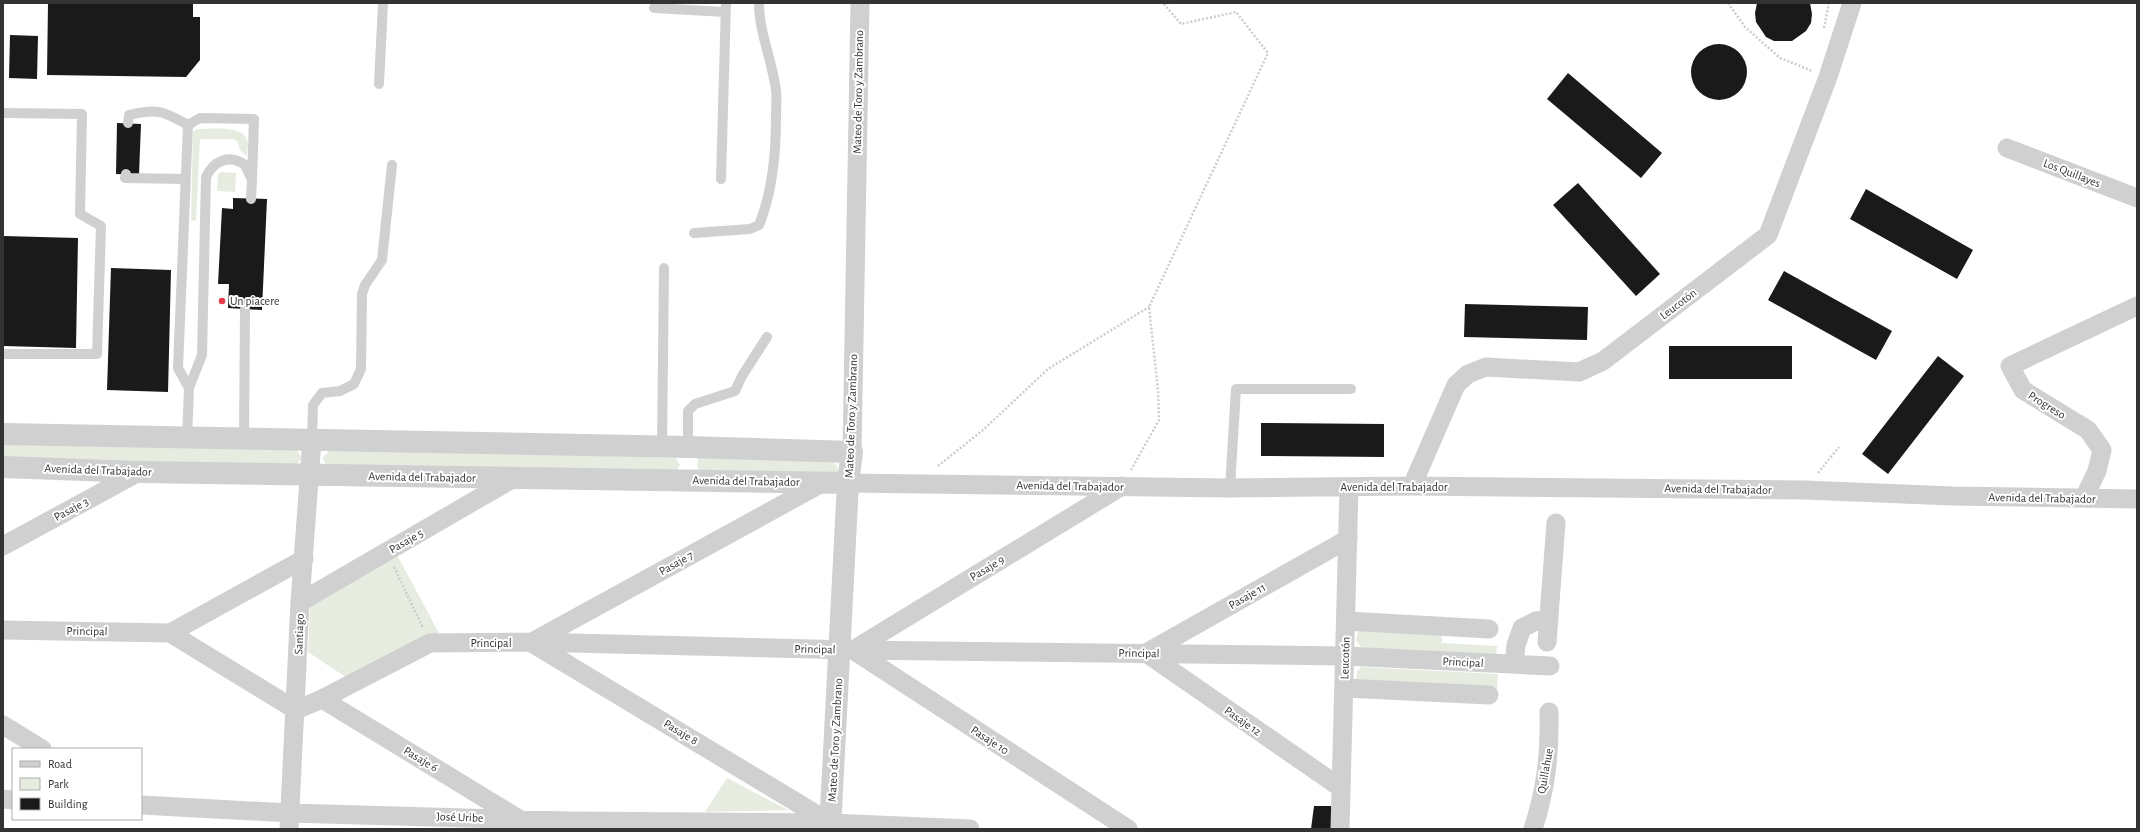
<svg xmlns="http://www.w3.org/2000/svg" width="2140" height="832" viewBox="0 0 2140 832" font-family="'Alegreya Sans',sans-serif">
  <rect width="100%" height="100%" fill="#fff"/>
  <path fill="#e6ecdf" d="M 197,129 C 211,129 246,124 248,143 C 248,147 247,152 247,156 L 240,150 L 238,142 L 234,139 L 200,139 L 196,221 L 191,220 L 193,132 Z
    M 221,172 L 236,173 L 235,192 L 217,191 L 218,175 Z
    M 3,441 L 296,449 L 302,458 L 295,466 L 3,458 Z
    M 331,449 L 676,458 L 680,465 L 675,473 L 328,467 L 322,458 Z
    M 698,458 L 833,461 L 840,471 L 835,475 L 700,473 L 697,466 Z
    M 396,553 L 440,635 L 347,678 L 308,652 L 310,604 Z
    M 1358,630 L 1442,635 L 1442,643 L 1497,646 L 1496,657 L 1363,649 L 1356,641 Z
    M 1361,667 L 1498,674 L 1497,691 L 1356,681 L 1357,671 Z
    M 727,778 L 788,810 L 705,812 Z"/>
  <path fill="#1a1a1a" d="M 48,3 L 193,3 L 193,17 L 200,17 L 200,60 L 186,77 L 47,75 Z
    M 1810,3 L 1812,14 L 1811,23 L 1806,31 L 1792,41 L 1774,41 L 1766,37 L 1756,22 L 1755,13 L 1757,3 Z
    M 10,35 L 38,36 L 37,79 L 9,78 Z
    M1691 72a28 28 0 1 1 56 0a28 28 0 1 1-56 0Z
    M 1568,73 L 1662,153 L 1641,178 L 1547,99 Z
    M 117,123 L 141,124 L 139,175 L 116,174 Z
    M 1578,183 L 1660,274 L 1636,296 L 1553,205 Z
    M 1866,189 L 1973,250 L 1957,279 L 1850,219 Z
    M 233,198 L 267,199 L 262,310 L 228,308 L 229,284 L 218,284 L 222,208 L 233,209 Z
    M 3,236 L 78,238 L 76,348 L 3,346 Z
    M 111,268 L 171,270 L 168,392 L 107,390 Z
    M 1784,271 L 1892,331 L 1876,360 L 1768,300 Z
    M 1465,304 L 1588,307 L 1587,340 L 1464,337 Z
    M 1669,346 L 1792,346 L 1792,379 L 1669,379 Z
    M 1938,356 L 1964,376 L 1888,474 L 1862,454 Z
    M 1261,423 L 1384,424 L 1384,457 L 1261,456 Z
    M 1314,806 L 1334,806 L 1334,825 L 1329,829 L 1311,829 Z"/>
  <g fill="none" stroke-linecap="round" stroke-linejoin="round">
    <path stroke="#cdcdcd" stroke-width="2.5" stroke-dasharray="2 2" stroke-linecap="butt" d="M 1728,3 L 1745,27 L 1780,58 L 1812,71
      M 1824,28 L 1829,3
      M 938,466 L 983,430 L 1048,369 L 1149,307
      M 1131,470 L 1159,420 L 1158,390 L 1149,307 L 1268,53 L 1236,12 L 1181,24 L 1163,3
      M 1818,473 L 1839,447
      M 394,567 L 423,628"/>
    <path stroke="#d0d0d0" stroke-width="10" d="M 654,8 L 725,12
      M 379,84 L 383,3
      M 3,113 L 82,114 L 80,214 L 101,226 L 97,354 L 3,354
      M 128,123 L 129,115 C 157,108 163,111 188,125
      M 126,174 L 125,178 L 185,179
      M 721,179 L 726,3
      M 694,233 L 750,229 L 759,225 C 773,191 776,153 776,117 C 776,108 777,98 776,90 C 772,60 759,32 759,3
      M 189,388 L 178,368 L 188,125 L 200,118 L 254,119 L 252,180
      M 187,438 L 189,388 L 202,355 L 206,177 C 214,160 230,154 245,165 L 252,180 L 251,199
      M 244,439 L 245,309
      M 312,440 L 313,405 L 322,393 L 340,391 L 354,384 L 361,369 L 362,294 L 365,285 L 382,260 L 392,165
      M 662,447 L 664,268
      M 688,447 L 688,411 L 695,404 L 735,391 L 742,376 L 767,337
      M 1230,488 L 1236,389 L 1351,389"/>
    <path stroke="#d0d0d0" stroke-width="19" d="M 2007,148 L 2137,198
      M 852,452 L 860,3
      M 848,483 L 1230,488 L 1412,486 L 1804,490 L 1952,496 L 2137,499
      M 1122,486 L 853,650 L 1128,829
      M 1412,486 L 1456,385 L 1468,374 L 1486,367 L 1579,372 L 1603,361 L 1768,235 L 1828,77 L 1852,3
      M 2084,498 L 2097,471 L 2102,450 L 2088,430 L 2023,390 L 2010,366 L 2137,306
      M 3,546 L 139,472
      M 300,602 L 512,479
      M 1346,621 L 1489,629
      M 3,630 L 170,633 L 304,559
      M 170,633 L 296,710 L 322,699 L 430,643 L 531,642 L 853,650 L 1345,656 L 1550,666
      M 532,642 L 822,483
      M 1547,642 L 1556,523
      M 532,643 L 829,822
      M 1514,664 L 1516,645 L 1522,628 L 1536,621 L 1549,620
      M 1344,688 L 1489,695
      M 322,699 L 519,819
      M 3,725 L 42,749
      M 1341,788 L 1146,653 L 1348,539
      M 3,799 L 13,800
      M 141,805 L 290,813 L 569,821 L 831,823 L 970,829
      M 289,829 L 300,602 L 312,440
      M 1340,829 L 1349,487
      M 1533,829 C 1546,789 1550,754 1549,712"/>
    <path stroke="#d0d0d0" stroke-width="22" d="M 3,434 L 688,447 L 852,452 L 848,483 L 830,829
      M 3,467 L 139,472 L 848,483"/>
  </g>
  <circle fill="#e63946" stroke="#fff" stroke-width="1.5" cx="222" cy="301" r="4"/>
  <g text-anchor="middle" dominant-baseline="central" stroke-width="4" stroke-linejoin="round" paint-order="stroke">
    <g font-size="12" fill="#333" stroke="#fff">
      <text transform="translate(858 92) rotate(-89)">Mateo de Toro y Zambrano</text>
      <text transform="translate(2072 173) rotate(21)">Los Quillayes</text>
      <text transform="translate(1678 304) rotate(-37)">Leucotón</text>
      <text transform="translate(2047 405) rotate(32)">Progreso</text>
      <text transform="translate(851 416) rotate(-88)">Mateo de Toro y Zambrano</text>
      <text transform="translate(98 470) rotate(2)">Avenida del Trabajador</text>
      <text transform="translate(422 477) rotate(1)">Avenida del Trabajador</text>
      <text transform="translate(746 481) rotate(1)">Avenida del Trabajador</text>
      <text transform="translate(1070 486) rotate(1)">Avenida del Trabajador</text>
      <text x="1394" y="487">Avenida del Trabajador</text>
      <text transform="translate(1718 489) rotate(1)">Avenida del Trabajador</text>
      <text transform="translate(2042 498) rotate(1)">Avenida del Trabajador</text>
      <text transform="translate(71 509) rotate(-28)">Pasaje 3</text>
      <text transform="translate(406 541) rotate(-30)">Pasaje 5</text>
      <text transform="translate(676 563) rotate(-29)">Pasaje 7</text>
      <text transform="translate(987 568) rotate(-31)">Pasaje 9</text>
      <text transform="translate(1247 596) rotate(-30)">Pasaje 11</text>
      <text transform="translate(87 631) rotate(1)">Principal</text>
      <text transform="translate(299 634) rotate(-88)">Santiago</text>
      <text x="491" y="643">Principal</text>
      <text transform="translate(815 649) rotate(1)">Principal</text>
      <text transform="translate(1139 653) rotate(1)">Principal</text>
      <text transform="translate(1345 658) rotate(-88)">Leucotón</text>
      <text transform="translate(1463 662) rotate(3)">Principal</text>
      <text transform="translate(1243 721) rotate(35)">Pasaje 12</text>
      <text transform="translate(681 732) rotate(31)">Pasaje 8</text>
      <text transform="translate(835 740) rotate(-87)">Mateo de Toro y Zambrano</text>
      <text transform="translate(990 740) rotate(33)">Pasaje 10</text>
      <text transform="translate(421 759) rotate(31)">Pasaje 6</text>
      <text transform="translate(1545 771) rotate(-80)">Quillahue</text>
      <text transform="translate(460 817) rotate(2)">José Uribe</text>
    </g>
    <g font-size="12" fill="#333" stroke="#fff" text-anchor="start">
      <text x="230" y="301">Un piacere</text>
    </g>
  </g>
  <rect width="2140" height="832" fill="none" stroke="#333333" stroke-width="8"/>
  <rect x="12" y="748" width="130" height="72" fill="#ffffff" stroke="#adadad"/>
  <rect x="20" y="761" width="20" height="6" fill="#d0d0d0" stroke="#adadad"/>
  <text x="48" y="768" font-size="12" fill="#333333">Road</text>
  <rect x="20" y="778" width="20" height="12" fill="#e6ecdf" stroke="#adadad"/>
  <text x="48" y="788" font-size="12" fill="#333333">Park</text>
  <rect x="20" y="798" width="20" height="12" fill="#1a1a1a" stroke="#adadad"/>
  <text x="48" y="808" font-size="12" fill="#333333">Building</text>
</svg>
